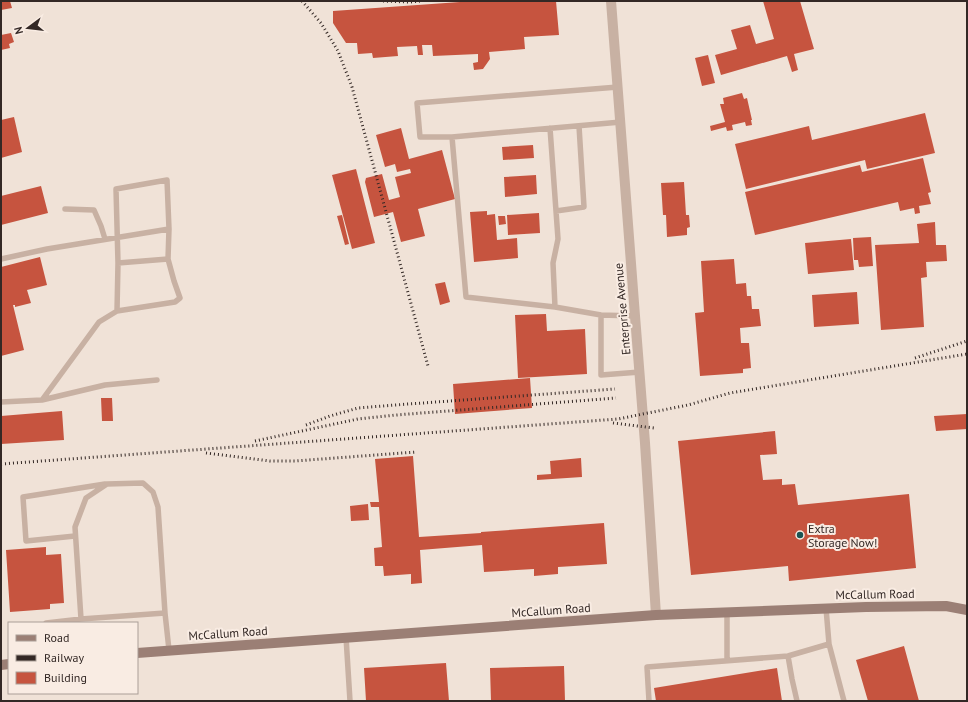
<svg xmlns="http://www.w3.org/2000/svg" width="968" height="702" viewBox="0 0 968 702" font-family="'PT Sans',sans-serif">
  <rect width="100%" height="100%" fill="#f0e2d7"/>
  <path fill="#c6543f" d="M 1,1 L 10,1 L 12,8 L 1,10 Z
    M 474,1 L 556,1 L 559,35 L 524,37 L 525,49 L 489,52 L 490,59 L 483,69 L 474,70 L 473,63 L 478,62 L 478,54 L 433,56 L 432,45 L 422,45 L 423,55 L 418,55 L 417,46 L 397,47 L 398,56 L 373,58 L 372,53 L 358,54 L 357,43 L 346,43 L 333,23 L 333,11 Z
    M 763,1 L 800,1 L 814,49 L 794,54 L 798,70 L 792,72 L 787,56 L 721,75 L 715,55 L 737,49 L 731,30 L 750,25 L 756,44 L 774,39 Z
    M 11,33 L 14,42 L 9,44 L 10,48 L 1,50 L 1,35 Z
    M 708,55 L 715,83 L 702,86 L 695,58 Z
    M 742,93 L 744,99 L 747,98 L 752,120 L 751,120 L 752,125 L 746,126 L 745,122 L 732,125 L 733,130 L 727,131 L 726,127 L 711,131 L 710,126 L 725,122 L 720,104 L 724,104 L 723,98 Z
    M 925,113 L 935,153 L 867,169 L 865,160 L 746,189 L 735,144 L 809,126 L 812,140 Z
    M 14,117 L 22,152 L 1,158 L 1,120 Z
    M 401,128 L 409,159 L 442,150 L 455,199 L 418,209 L 425,236 L 401,242 L 393,212 L 374,217 L 365,182 L 366,178 L 382,174 L 389,200 L 400,197 L 395,177 L 411,173 L 410,169 L 397,172 L 395,164 L 385,167 L 376,135 Z
    M 533,145 L 534,158 L 503,160 L 502,147 Z
    M 923,158 L 931,192 L 928,193 L 931,204 L 919,206 L 920,213 L 915,214 L 914,208 L 900,211 L 898,202 L 755,235 L 745,192 L 860,165 L 862,172 Z
    M 356,169 L 375,243 L 352,249 L 332,175 Z
    M 536,175 L 537,194 L 505,197 L 504,177 Z
    M 684,182 L 686,215 L 689,215 L 690,227 L 687,228 L 687,235 L 667,237 L 666,215 L 663,215 L 661,183 Z
    M 41,186 L 48,213 L 1,225 L 1,196 Z
    M 487,211 L 487,215 L 495,214 L 497,240 L 517,238 L 518,258 L 474,262 L 470,212 Z
    M 539,213 L 540,233 L 508,235 L 507,215 Z
    M 342,215 L 349,244 L 345,245 L 337,216 Z
    M 498,216 L 505,216 L 506,224 L 499,225 Z
    M 935,222 L 936,245 L 946,245 L 947,261 L 926,262 L 927,277 L 921,278 L 924,327 L 881,330 L 875,245 L 919,243 L 917,224 Z
    M 871,237 L 873,266 L 859,267 L 858,260 L 854,260 L 853,238 Z
    M 851,239 L 854,270 L 808,274 L 805,243 Z
    M 40,257 L 47,285 L 27,290 L 31,303 L 15,307 L 15,305 L 13,305 L 24,350 L 1,356 L 1,267 Z
    M 734,259 L 736,284 L 746,283 L 747,296 L 751,296 L 752,309 L 759,309 L 761,326 L 740,328 L 741,343 L 749,343 L 751,368 L 743,369 L 743,373 L 700,376 L 695,313 L 704,312 L 701,261 Z
    M 445,282 L 450,302 L 440,305 L 435,284 Z
    M 857,292 L 859,324 L 814,327 L 812,295 Z
    M 546,314 L 547,331 L 585,329 L 587,374 L 518,378 L 515,315 Z
    M 530,378 L 532,408 L 455,414 L 453,384 Z
    M 101,398 L 112,398 L 113,421 L 102,421 Z
    M 62,411 L 64,440 L 1,444 L 1,416 Z
    M 967,414 L 967,429 L 936,431 L 934,416 Z
    M 775,431 L 777,454 L 760,455 L 763,480 L 782,479 L 782,485 L 795,484 L 798,505 L 909,494 L 916,568 L 789,581 L 788,566 L 691,575 L 678,441 Z
    M 413,456 L 419,537 L 481,533 L 481,532 L 604,523 L 607,564 L 558,567 L 558,574 L 534,576 L 534,569 L 484,572 L 482,545 L 420,550 L 422,583 L 411,584 L 411,574 L 384,576 L 383,566 L 375,566 L 374,548 L 382,547 L 379,507 L 371,507 L 370,502 L 379,502 L 375,459 Z
    M 581,458 L 582,477 L 537,480 L 537,475 L 551,474 L 550,461 Z
    M 368,504 L 369,520 L 351,521 L 350,506 Z
    M 46,547 L 46,555 L 61,554 L 64,603 L 50,604 L 50,609 L 10,612 L 6,550 Z
    M 904,646 L 919,701 L 868,701 L 856,660 Z
    M 446,663 L 449,701 L 366,701 L 364,668 Z
    M 564,666 L 565,701 L 491,701 L 490,668 Z
    M 777,668 L 782,701 L 656,701 L 654,688 Z"/>
  <g fill="none" stroke-linecap="round" stroke-linejoin="round">
    <path stroke="#c8b1a3" stroke-width="5.5" d="M 621,122 L 452,137 L 466,297 L 555,307 L 601,315 L 635,316
      M 550,128 L 556,211 L 584,207 L 579,126
      M 452,137 L 420,137 L 417,103 L 618,87
      M 167,180 L 169,229 L 168,259 L 118,263 L 116,189 Z
      M 65,209 L 94,210 L 101,226 L 105,239
      M 1,259 L 47,249 L 169,229
      M 118,263 L 117,311 L 175,302 L 180,298 L 174,281 L 168,259
      M 555,307 L 553,263 L 558,239 L 556,211
      M 601,315 L 601,375 L 640,372
      M 42,400 L 105,385 L 157,380
      M 1,402 L 42,400 L 99,322 L 117,311
      M 75,536 L 26,541 L 23,497 L 105,484
      M 826,608 L 829,644 L 844,701
      M 727,612 L 727,661
      M 81,619 L 75,527 L 86,498 L 107,484 L 143,483 L 153,492 L 158,507 L 165,613 L 169,650
      M 46,623 L 81,619 L 165,613
      M 346,637 L 350,701
      M 788,656 L 792,679 L 797,701
      M 649,701 L 647,667 L 788,656 L 829,644"/>
    <path stroke="#c8b1a3" stroke-width="10" d="M 611,1 L 635,316 L 645,443 L 656,615"/>
    <path stroke="#9b7f75" stroke-width="10" d="M 137,653 L 656,615 L 866,607 L 946,606 L 967,610
      M 1,665 L 9,664"/>
    <path stroke="#332825" stroke-width="3" stroke-dasharray="1 3" stroke-linecap="butt" d="M 302,1 L 321,23 L 338,51 L 352,87 L 428,366
      M 383,1 L 410,2 L 421,1
      M 915,358 L 967,341
      M 613,423 L 654,428
      M 306,425 L 330,416 L 358,408 L 395,405 L 615,389
      M 255,441 L 358,419 L 396,415 L 616,398
      M 206,453 L 270,461 L 295,461 L 416,452
      M 1,464 L 618,419 L 688,405 L 730,393 L 967,354"/>
  </g>
  <circle fill="#1b5453" stroke="#f9ece3" stroke-width="1.5" cx="800" cy="535" r="4"/>
  <g text-anchor="middle" dominant-baseline="central" stroke-width="4" stroke-linejoin="round" paint-order="stroke">
    <g font-size="12" fill="#332825" stroke="#f9ece3">
      <text transform="translate(622 309) rotate(-95)">Enterprise Avenue</text>
      <text transform="translate(875 594) rotate(-1)">McCallum Road</text>
      <text transform="translate(551 610) rotate(-4)">McCallum Road</text>
      <text transform="translate(228 633) rotate(-4)">McCallum Road</text>
    </g>
    <g font-size="12" fill="#332825" stroke="#f9ece3" text-anchor="start">
      <text x="808" y="528">Extra<tspan x="808" dy="14">Storage Now!</tspan></text>
    </g>
  </g>
  <rect width="968" height="702" fill="none" stroke="#332825" stroke-width="4"/>
  <rect x="8" y="622" width="130" height="72" fill="#f9ece3" stroke="#aa9e97"/>
  <rect x="16" y="635" width="20" height="6" fill="#9b7f75" stroke="#aa9e97"/>
  <text x="44" y="642" font-size="12" fill="#332825">Road</text>
  <rect x="16" y="655" width="20" height="6" fill="#332825" stroke="#aa9e97"/>
  <text x="44" y="662" font-size="12" fill="#332825">Railway</text>
  <rect x="16" y="672" width="20" height="12" fill="#c6543f" stroke="#aa9e97"/>
  <text x="44" y="682" font-size="12" fill="#332825">Building</text>
  <g transform="translate(28 28) rotate(255)" stroke="#f9ece3" stroke-width="3" paint-order="stroke">
  <path d="M0-3L7 15L0 10L-7 15Z" fill="#332825"/>
  <text y="-6" font-size="11" font-weight="bold" text-anchor="middle" fill="#332825">N</text>
  </g>
</svg>
